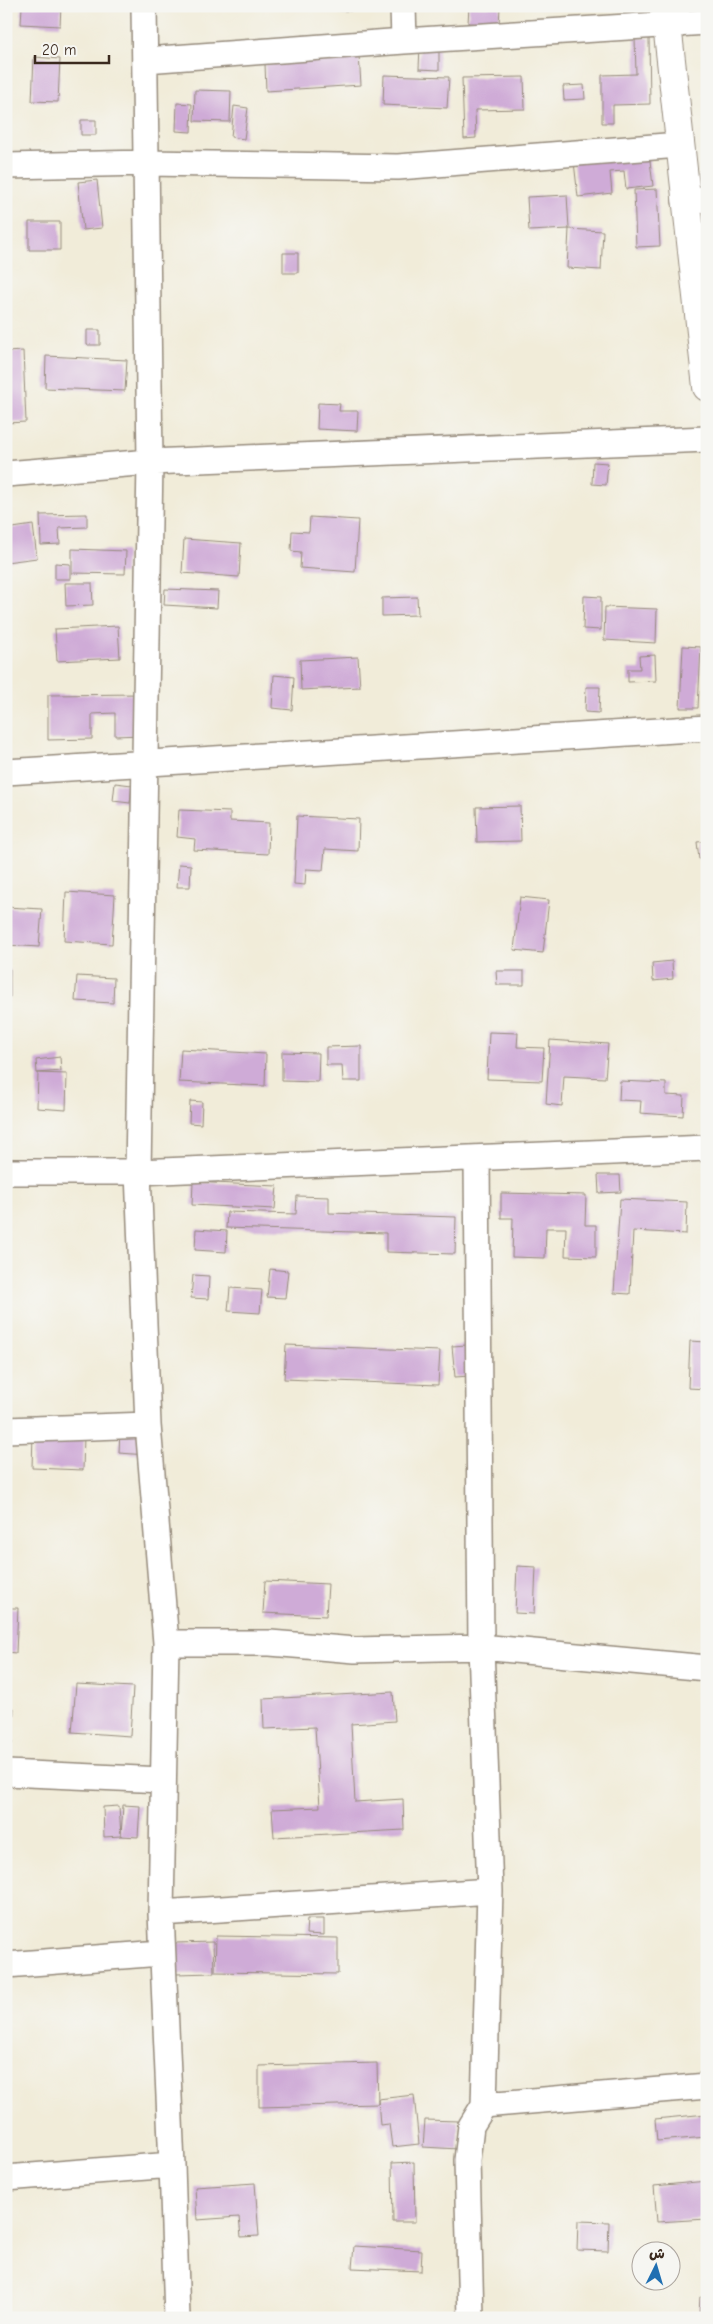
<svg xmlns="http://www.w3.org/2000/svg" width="713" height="2324" viewBox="0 0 713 2324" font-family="'Comic Neue','Playpen Sans Arabic',sans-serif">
  <rect width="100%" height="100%" fill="#f6f6f2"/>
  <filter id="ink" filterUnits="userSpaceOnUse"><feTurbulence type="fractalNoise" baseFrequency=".02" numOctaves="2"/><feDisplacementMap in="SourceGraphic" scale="10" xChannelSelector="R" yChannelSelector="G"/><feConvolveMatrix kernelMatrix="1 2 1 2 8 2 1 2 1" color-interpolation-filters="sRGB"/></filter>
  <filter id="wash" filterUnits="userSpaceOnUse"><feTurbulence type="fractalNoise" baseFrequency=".0096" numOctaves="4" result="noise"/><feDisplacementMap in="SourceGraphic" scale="20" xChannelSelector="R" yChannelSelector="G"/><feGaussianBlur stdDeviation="1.12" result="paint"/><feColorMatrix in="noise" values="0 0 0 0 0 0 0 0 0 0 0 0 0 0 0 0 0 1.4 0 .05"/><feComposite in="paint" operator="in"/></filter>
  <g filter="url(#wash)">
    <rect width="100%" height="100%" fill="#f1ecd9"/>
    <g id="blocks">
      <path fill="#cfabd7" d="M 22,6 L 61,6 L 60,26 L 21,24 Z
        M 319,6 L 352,6 L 351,11 L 319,10 Z
        M 469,6 L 500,7 L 499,25 L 468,23 Z
        M 635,38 L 649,38 L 650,104 L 613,105 L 613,123 L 602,123 L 602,75 L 636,74 Z
        M 420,45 L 439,46 L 439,70 L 419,69 Z
        M 359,55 L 361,85 L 266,91 L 265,64 L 322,60 L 322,57 Z
        M 34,57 L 60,59 L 58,102 L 32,101 Z
        M 384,75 L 449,77 L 447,108 L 383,105 Z
        M 524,77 L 525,109 L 475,110 L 476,138 L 464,139 L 462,78 Z
        M 584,85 L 585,99 L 564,100 L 563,86 Z
        M 195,90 L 231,91 L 230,122 L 194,121 Z
        M 177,103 L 192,104 L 191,132 L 176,131 Z
        M 234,106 L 248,108 L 244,139 L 231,137 Z
        M 81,120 L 96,120 L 96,135 L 81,135 Z
        M 649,152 L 653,186 L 626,189 L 624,171 L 610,172 L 612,193 L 578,197 L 574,162 Z
        M 97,180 L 102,228 L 83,230 L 78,182 Z
        M 657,189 L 660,246 L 636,247 L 634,190 Z
        M 567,195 L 569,229 L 529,231 L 527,197 Z
        M 29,222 L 60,222 L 60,250 L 29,250 Z
        M 569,229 L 603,231 L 601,270 L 567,268 Z
        M 283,253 L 298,253 L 298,273 L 283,273 Z
        M 87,330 L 100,330 L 100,345 L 87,345 Z
        M 23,351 L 26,422 L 6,423 L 6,352 Z
        M 46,356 L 127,360 L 125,391 L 45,388 Z
        M 318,403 L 340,404 L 339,411 L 358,411 L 357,431 L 317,429 Z
        M 593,462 L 608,463 L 606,485 L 592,484 Z
        M 87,514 L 87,527 L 59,528 L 60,544 L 41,545 L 40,515 Z
        M 310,517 L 358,520 L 355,572 L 300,568 L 301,552 L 291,551 L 292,531 L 309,532 Z
        M 33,525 L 37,558 L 6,562 L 6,529 Z
        M 184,539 L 241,543 L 239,577 L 182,573 Z
        M 72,549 L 126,551 L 125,574 L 72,573 Z
        M 55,563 L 70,564 L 70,579 L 55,579 Z
        M 65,583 L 92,583 L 93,605 L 66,606 Z
        M 165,589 L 218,591 L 217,608 L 164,605 Z
        M 584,596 L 601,597 L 601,630 L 583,629 Z
        M 417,597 L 418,615 L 382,616 L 382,598 Z
        M 605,607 L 657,609 L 656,643 L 604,640 Z
        M 118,626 L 120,658 L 57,661 L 55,629 Z
        M 683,646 L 701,647 L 698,708 L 680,708 Z
        M 655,655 L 656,681 L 628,682 L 628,669 L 640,669 L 639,656 Z
        M 358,657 L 360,687 L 301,690 L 300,660 Z
        M 274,675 L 294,677 L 292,710 L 272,708 Z
        M 586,687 L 600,687 L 599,713 L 585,712 Z
        M 141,694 L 142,735 L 115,736 L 115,713 L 92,714 L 92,739 L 48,740 L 48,695 Z
        M 115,783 L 132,785 L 130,803 L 113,801 Z
        M 520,806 L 521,841 L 477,842 L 476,807 Z
        M 179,810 L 230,812 L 230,821 L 269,823 L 268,854 L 194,850 L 195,839 L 177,837 Z
        M 297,816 L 359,819 L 358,851 L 325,849 L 323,870 L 306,869 L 305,885 L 294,884 Z
        M 707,841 L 707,858 L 699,859 L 697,842 Z
        M 179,864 L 191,865 L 190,887 L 177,887 Z
        M 66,892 L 115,895 L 112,944 L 64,941 Z
        M 520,897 L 549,900 L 543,953 L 514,950 Z
        M 6,907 L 42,909 L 39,947 L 6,945 Z
        M 672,961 L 673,979 L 653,981 L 652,963 Z
        M 6,969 L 10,969 L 10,997 L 6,997 Z
        M 496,971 L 524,971 L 524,985 L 497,985 Z
        M 77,976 L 114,978 L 113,1003 L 75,1001 Z
        M 489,1032 L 518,1033 L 517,1047 L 544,1048 L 542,1081 L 487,1079 Z
        M 550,1040 L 608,1044 L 605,1078 L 564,1076 L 562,1106 L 546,1104 Z
        M 361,1046 L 361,1081 L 343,1081 L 342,1065 L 326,1065 L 326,1047 Z
        M 181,1049 L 266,1054 L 265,1086 L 179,1082 Z
        M 282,1052 L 319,1053 L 318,1082 L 282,1081 Z
        M 60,1057 L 61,1071 L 37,1073 L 36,1060 Z
        M 38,1073 L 67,1074 L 66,1110 L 37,1108 Z
        M 620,1081 L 666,1083 L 666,1095 L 684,1096 L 683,1116 L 640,1113 L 641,1101 L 619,1100 Z
        M 190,1101 L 202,1102 L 201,1124 L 189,1123 Z
        M 598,1175 L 620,1175 L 621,1192 L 599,1193 Z
        M 193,1182 L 277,1186 L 275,1209 L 192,1205 Z
        M 501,1193 L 586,1195 L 585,1225 L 596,1225 L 596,1257 L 565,1256 L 566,1228 L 546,1228 L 545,1258 L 512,1257 L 513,1218 L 501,1218 Z
        M 297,1196 L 329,1197 L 329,1213 L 456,1217 L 455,1254 L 386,1252 L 386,1233 L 226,1228 L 227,1212 L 296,1214 Z
        M 620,1199 L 687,1202 L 686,1234 L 633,1231 L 630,1294 L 614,1293 Z
        M 196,1229 L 227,1231 L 226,1252 L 195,1250 Z
        M 270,1269 L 288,1271 L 285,1298 L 267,1297 Z
        M 193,1275 L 209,1276 L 208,1299 L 191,1298 Z
        M 230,1288 L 262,1290 L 260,1313 L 228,1311 Z
        M 690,1341 L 707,1342 L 707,1389 L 688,1388 Z
        M 286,1345 L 440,1351 L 438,1385 L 284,1379 Z
        M 467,1345 L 470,1376 L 455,1377 L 452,1346 Z
        M 120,1430 L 148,1432 L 147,1455 L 119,1453 Z
        M 33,1434 L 84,1436 L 83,1470 L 32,1468 Z
        M 517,1566 L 536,1567 L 534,1614 L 515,1613 Z
        M 265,1581 L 328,1584 L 326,1616 L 263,1613 Z
        M 6,1608 L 18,1608 L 16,1653 L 6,1652 Z
        M 76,1684 L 133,1687 L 130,1736 L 72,1732 Z
        M 393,1692 L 395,1721 L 351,1724 L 355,1802 L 403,1799 L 404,1830 L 274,1837 L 272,1809 L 320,1807 L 315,1727 L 264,1729 L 263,1699 Z
        M 6,1708 L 14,1708 L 12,1744 L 6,1744 Z
        M 123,1805 L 140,1806 L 138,1837 L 121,1836 Z
        M 119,1806 L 121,1836 L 104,1837 L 103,1807 Z
        M 307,1919 L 324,1919 L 324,1935 L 306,1934 Z
        M 216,1936 L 338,1938 L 338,1974 L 215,1972 Z
        M 213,1942 L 214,1973 L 176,1974 L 175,1943 Z
        M 377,2063 L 378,2104 L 259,2107 L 259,2066 Z
        M 414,2095 L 419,2144 L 392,2147 L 389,2124 L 380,2125 L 378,2099 Z
        M 707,2114 L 707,2137 L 657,2141 L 655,2119 Z
        M 425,2120 L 458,2121 L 458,2149 L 423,2147 Z
        M 414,2162 L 415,2222 L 393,2222 L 392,2163 Z
        M 707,2181 L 707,2219 L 657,2222 L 654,2186 Z
        M 255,2183 L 259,2236 L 241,2237 L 239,2217 L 197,2220 L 195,2187 Z
        M 578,2221 L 609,2222 L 608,2251 L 577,2250 Z
        M 354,2246 L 422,2250 L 421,2271 L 352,2268 Z
        M 700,2297 L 707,2298 L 707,2318 L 699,2318 Z"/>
    </g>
  </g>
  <g filter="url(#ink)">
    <use href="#blocks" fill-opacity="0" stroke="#968b7c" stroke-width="1"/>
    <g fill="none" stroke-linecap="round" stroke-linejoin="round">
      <g stroke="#968b7c" stroke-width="28">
        <path id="minor" d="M 144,6 L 150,462 L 138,1172 L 148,1425 L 166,1643 L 161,1913 L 172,2165 L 177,2318
          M 403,6 L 404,41
          M 145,60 L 404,41 L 707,22
          M 6,166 L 147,163 L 398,167 L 679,145
          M 685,200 L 707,199
          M 6,474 L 150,462 L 707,439
          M 6,772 L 707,728
          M 6,1172 L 138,1172 L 707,1148
          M 6,1430 L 148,1425
          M 166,1643 L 270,1643 L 355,1650 L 481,1647 L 707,1668
          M 6,1773 L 163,1780
          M 161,1913 L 490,1891
          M 6,1965 L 161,1953
          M 484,2105 L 707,2086
          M 6,2178 L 172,2165
          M 471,2318 L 467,2160 L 471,2126 L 484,2105 L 490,1891 L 481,1647 L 477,1159"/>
      </g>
      <g stroke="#968b7c" stroke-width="30">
        <path id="major" d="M 665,6 L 707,387"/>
      </g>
      <use href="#minor" stroke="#fff" stroke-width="25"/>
      <use href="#major" stroke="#fff" stroke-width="28"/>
    </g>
  </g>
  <rect width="713" height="2324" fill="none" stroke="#f6f6f2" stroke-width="25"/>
  <g transform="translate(656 2266) rotate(5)"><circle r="24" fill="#f6f6f2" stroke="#aba49d"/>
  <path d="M0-4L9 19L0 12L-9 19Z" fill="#1f6fb2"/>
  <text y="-8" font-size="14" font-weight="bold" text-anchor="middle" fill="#3b2a1e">ش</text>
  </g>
  <path d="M35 55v8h74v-8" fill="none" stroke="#3b2a1e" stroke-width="2.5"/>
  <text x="42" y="55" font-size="15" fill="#3b2a1e" stroke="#f6f6f2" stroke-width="4" paint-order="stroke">20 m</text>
</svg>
